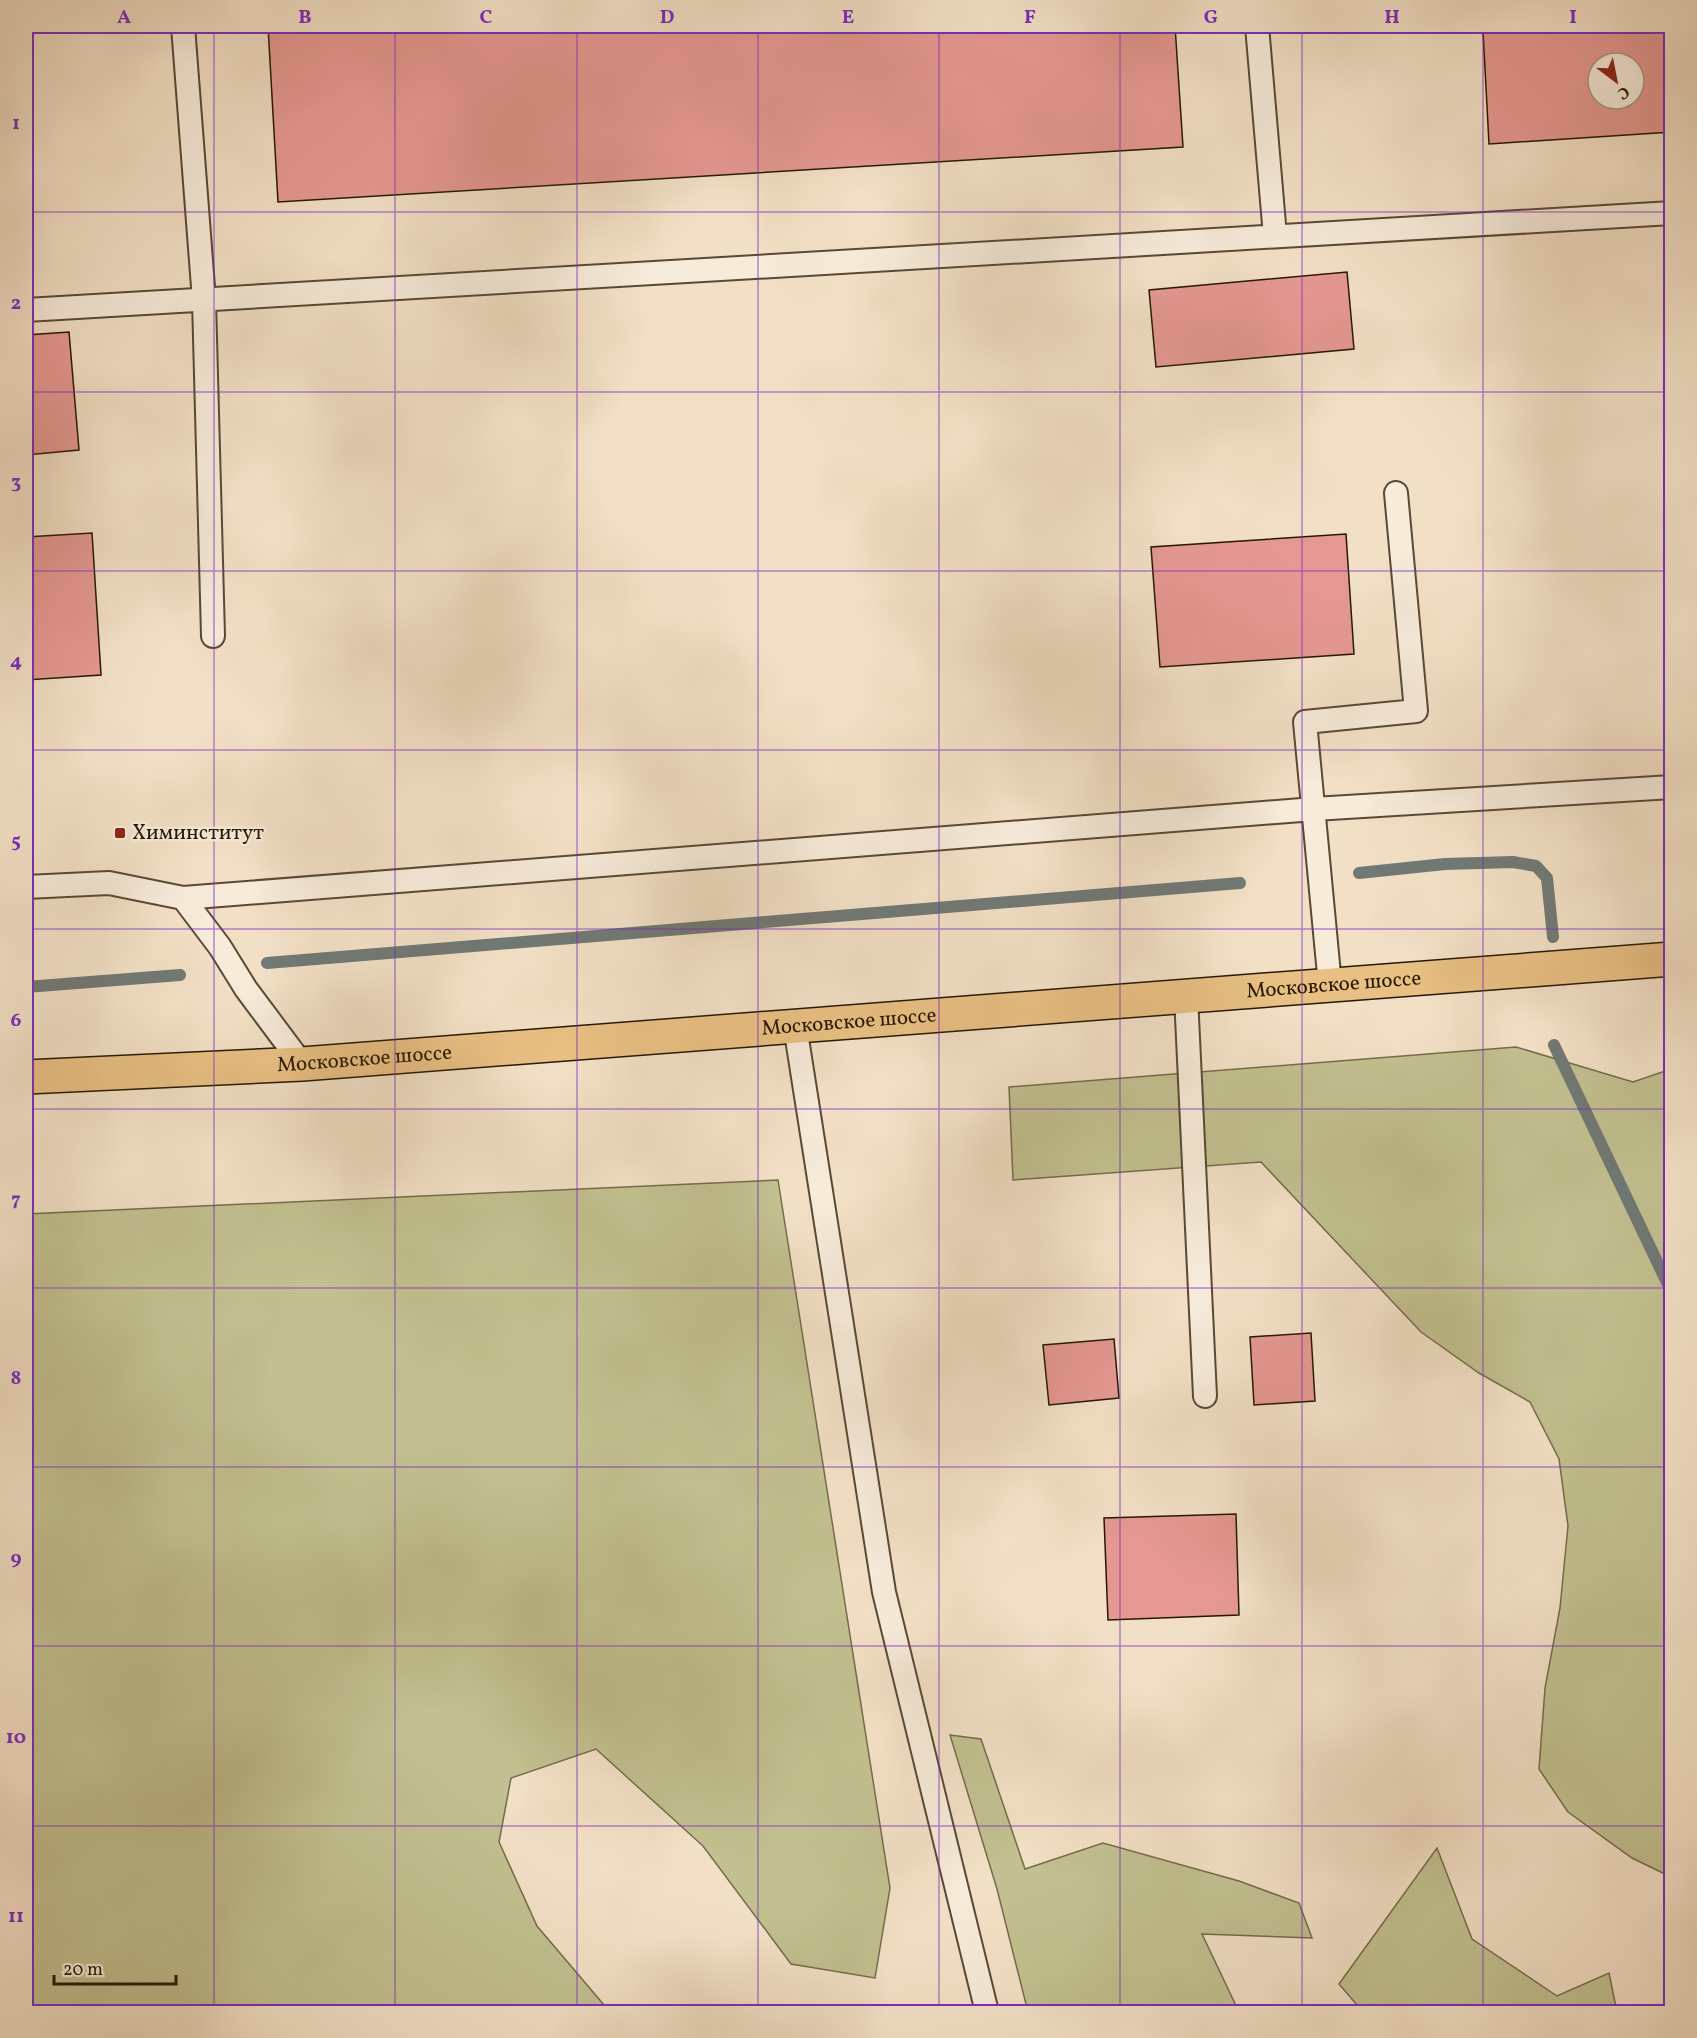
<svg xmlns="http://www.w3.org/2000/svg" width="1697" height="2038" viewBox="0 0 1697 2038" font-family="Vollkorn,serif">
  <rect width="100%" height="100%" fill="#f2e0c6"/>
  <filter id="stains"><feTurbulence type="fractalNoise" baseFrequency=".00333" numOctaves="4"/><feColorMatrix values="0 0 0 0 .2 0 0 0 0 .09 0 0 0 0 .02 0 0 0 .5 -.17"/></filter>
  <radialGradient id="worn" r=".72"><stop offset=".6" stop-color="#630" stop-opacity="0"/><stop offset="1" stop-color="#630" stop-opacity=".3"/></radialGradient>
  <path fill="#c2c090" stroke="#746c4a" stroke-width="1.5" d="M 1516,1047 L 1633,1082 L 1671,1069 L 1671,1877 L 1632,1858 L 1568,1812 L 1539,1769 L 1545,1688 L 1560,1608 L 1568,1526 L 1559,1459 L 1530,1402 L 1479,1373 L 1421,1332 L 1261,1162 L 1013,1180 L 1009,1087 Z
    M 778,1180 L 890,1888 L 875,1978 L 791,1964 L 703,1846 L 596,1749 L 511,1778 L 499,1842 L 537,1926 L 610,2012 L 26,2012 L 26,1214 Z
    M 950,1735 L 981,1739 L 1025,1869 L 1103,1843 L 1239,1881 L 1299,1903 L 1312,1938 L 1202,1934 L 1239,2012 L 1028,2012 L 997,1889 Z
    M 1437,1848 L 1472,1939 L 1557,1996 L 1609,1973 L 1617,2012 L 1363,2012 L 1339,1984 Z"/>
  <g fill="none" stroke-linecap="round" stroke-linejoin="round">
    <path stroke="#707975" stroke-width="12" d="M 1359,873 L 1445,864 L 1513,862 L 1536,866 L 1547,878 L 1553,937
      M 267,963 L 1240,883
      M 26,987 L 180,975
      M 1554,1045 L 1672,1293"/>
  </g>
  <path fill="#e59892" stroke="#261704" stroke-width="1.5" fill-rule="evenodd" d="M 268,26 L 1175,26 L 1183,147 L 278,202 Z
    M 1578,26 L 1672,26 L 1672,132 L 1489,144 L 1483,31 ZM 1598,63 L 1634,63 L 1634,99 L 1598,99 Z
    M 1347,272 L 1354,349 L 1156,367 L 1149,290 Z
    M 69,332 L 79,450 L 26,455 L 26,335 Z
    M 92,533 L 101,675 L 26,680 L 26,537 Z
    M 1346,534 L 1354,654 L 1160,667 L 1151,547 Z
    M 1311,1333 L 1315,1401 L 1254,1405 L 1250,1337 Z
    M 1114,1339 L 1119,1398 L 1049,1405 L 1043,1345 Z
    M 1236,1514 L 1239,1615 L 1108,1620 L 1104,1518 Z"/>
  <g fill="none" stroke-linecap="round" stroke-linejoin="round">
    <g stroke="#594934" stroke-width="26">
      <path id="lane" d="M 183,26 L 204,300 L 213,636
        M 1257,26 L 1275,236
        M 26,310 L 1672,213
        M 26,887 L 109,883 L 183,898 L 220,947 L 246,989 L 302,1064
        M 183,898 L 1314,809 L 1672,787
        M 1330,985 L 1305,722 L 1416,711 L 1396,493
        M 1186,996 L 1205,1396
        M 795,1026 L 884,1592 L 987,2012"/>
    </g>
    <g stroke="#261704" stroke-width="36">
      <g id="primary">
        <path id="s1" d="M 26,1077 L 302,1064 L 1672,959"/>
      </g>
    </g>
    <use href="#lane" stroke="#f7ebda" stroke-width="22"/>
    <use href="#primary" stroke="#e9c083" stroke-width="33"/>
  </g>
  <path fill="none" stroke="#7b2cbf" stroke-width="1.5" stroke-opacity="0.55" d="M 214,26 L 214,2012M 395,26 L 395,2012M 577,26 L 577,2012M 758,26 L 758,2012M 939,26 L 939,2012M 1120,26 L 1120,2012M 1302,26 L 1302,2012M 1483,26 L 1483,2012M 26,212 L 1672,212M 26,392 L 1672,392M 26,571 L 1672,571M 26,750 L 1672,750M 26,929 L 1672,929M 26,1109 L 1672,1109M 26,1288 L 1672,1288M 26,1467 L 1672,1467M 26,1646 L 1672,1646M 26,1826 L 1672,1826"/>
  <rect fill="#8f2418" stroke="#f7ebda" stroke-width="2" x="114" y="827" width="12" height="12" rx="3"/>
  <g text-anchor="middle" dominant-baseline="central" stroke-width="4.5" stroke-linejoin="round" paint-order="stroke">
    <g font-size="21" fill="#261704" stroke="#f7ebda" text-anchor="start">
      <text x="132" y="833">Химинститут</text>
    </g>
    <g font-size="21" fill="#261704" stroke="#f7ebda">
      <text stroke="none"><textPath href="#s1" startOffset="1311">Московское шоссе</textPath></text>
      <text stroke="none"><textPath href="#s1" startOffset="825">Московское шоссе</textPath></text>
      <text stroke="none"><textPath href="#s1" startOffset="339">Московское шоссе</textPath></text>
    </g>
  </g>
  <rect width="1697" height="2038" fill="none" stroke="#f2e0c6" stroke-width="66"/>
  <g transform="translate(1616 81) rotate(148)"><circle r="28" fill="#f7ebda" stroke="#a39684" stroke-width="1.5"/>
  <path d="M0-4.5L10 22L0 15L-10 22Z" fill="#8f2418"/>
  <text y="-9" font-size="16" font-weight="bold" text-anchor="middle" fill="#261704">С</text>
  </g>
  <path d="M54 1975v9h122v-9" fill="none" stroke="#261704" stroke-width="3"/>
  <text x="63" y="1975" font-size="18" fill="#261704" stroke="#f7ebda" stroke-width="4.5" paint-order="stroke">20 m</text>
  <rect x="33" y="33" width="1631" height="1972" fill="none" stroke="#7b2cbf" stroke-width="2"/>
  <g font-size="20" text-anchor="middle" font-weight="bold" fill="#7b2cbf">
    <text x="124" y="23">A</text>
    <text x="305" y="23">B</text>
    <text x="486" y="23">C</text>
    <text x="667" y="23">D</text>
    <text x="848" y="23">E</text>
    <text x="1030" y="23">F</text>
    <text x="1211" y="23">G</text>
    <text x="1392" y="23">H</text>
    <text x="1573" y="23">I</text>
    <text x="16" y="129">1</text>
    <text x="16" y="309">2</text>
    <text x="16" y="488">3</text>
    <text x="16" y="667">4</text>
    <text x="16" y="847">5</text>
    <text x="16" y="1026">6</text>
    <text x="16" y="1205">7</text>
    <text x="16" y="1384">8</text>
    <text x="16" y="1564">9</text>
    <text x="16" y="1743">10</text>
    <text x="16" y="1922">11</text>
  </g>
  <rect width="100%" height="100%" filter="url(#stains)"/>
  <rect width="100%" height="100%" fill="url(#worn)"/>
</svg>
